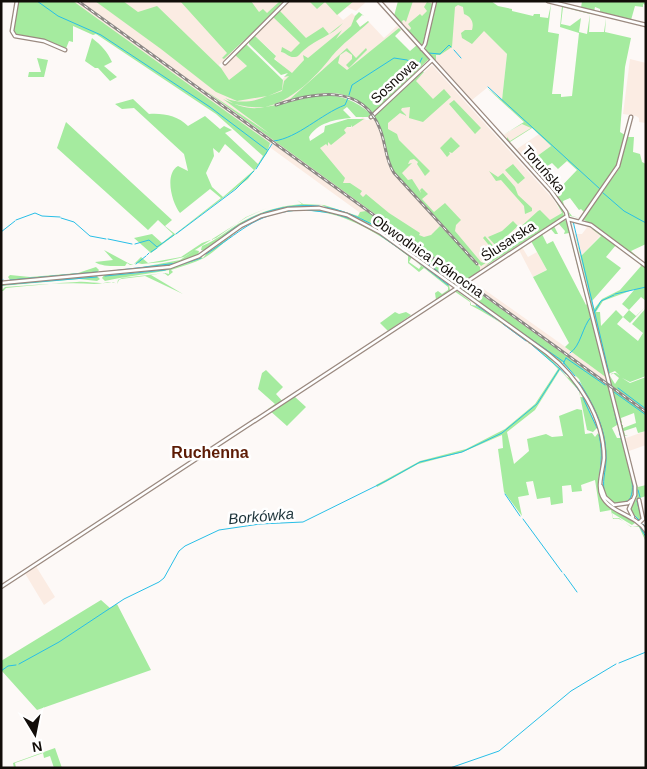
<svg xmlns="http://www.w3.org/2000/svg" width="647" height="769" viewBox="0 0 647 769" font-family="Arial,sans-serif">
  <rect width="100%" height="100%" fill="#fdf9f7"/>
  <path fill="#fbece3" d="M 33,1 L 180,1 L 234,51 L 219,65 L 221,68 L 235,55 L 247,66 L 239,74 L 280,82 L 289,72 L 274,58 L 276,55 L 255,36 L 290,1 L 337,1 L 347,6 L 354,1 L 364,1 L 365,3 L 356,11 L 347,7 L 338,15 L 343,20 L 352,13 L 357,18 L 362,15 L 356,22 L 360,27 L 368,21 L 384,38 L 397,26 L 401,30 L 364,65 L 337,87 L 314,98 L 275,108 L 306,159 L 347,126 L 350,128 L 363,117 L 366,120 L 373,120 L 420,86 L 415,81 L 432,65 L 553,199 L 563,215 L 468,278 L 605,375 L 610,374 L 612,382 L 646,406 L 646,417 L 640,416 L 268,146 L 98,35 L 57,18 Z
    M 247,1 L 286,1 L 266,20 Z
    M 412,1 L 433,1 L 431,10 L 409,30 L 401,22 L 406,18 Z
    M 456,1 L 458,1 L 507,54 L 502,100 L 488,87 L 472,100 L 430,53 Z
    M 630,59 L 646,63 L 646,123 L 639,122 L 639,118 L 636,116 L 623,114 Z
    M 525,122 L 532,128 L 510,142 L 504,135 Z
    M 539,134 L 551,146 L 529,162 L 517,149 Z
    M 588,226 L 601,235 L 581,256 L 575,234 L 582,234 Z
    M 522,247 L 528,257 L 537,252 L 547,270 L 533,277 L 519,250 Z
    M 646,431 L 646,445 L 629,451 L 626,438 Z
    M 34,563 L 55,597 L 44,605 L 23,570 Z"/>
  <path fill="#a5eb9f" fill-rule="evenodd" d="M 18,1 L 73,1 L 270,143 L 267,153 L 248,179 L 151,253 L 134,238 L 152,234 L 162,243 L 173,234 L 158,220 L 148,230 L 57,148 L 66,122 L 172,220 L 165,226 L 175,234 L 221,198 L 210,189 L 180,213 C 172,203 164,174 178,166 L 188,171 L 184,154 L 134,108 L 122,109 L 115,104 L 133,99 L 149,114 C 164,113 178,116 188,126 L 205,116 L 220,129 L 224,126 L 232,130 L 225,133 L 258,164 L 263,156 L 216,114 L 96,34 L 93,35 L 73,26 L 73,42 L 69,41 L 65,51 L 42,42 L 15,36 L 12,31 ZM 225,144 L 254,170 L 223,197 L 212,187 L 206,173 L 214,156 L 213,148 L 219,153 Z
    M 95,1 L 123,1 L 138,12 L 157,6 L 221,68 L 229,80 L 247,66 L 235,55 L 246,44 L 283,80 L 282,90 L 268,96 L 282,91 L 284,81 L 289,76 L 284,77 L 288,73 L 281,75 L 249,44 L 249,41 L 255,36 L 276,56 L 274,59 L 292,73 L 304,60 L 303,55 L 308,58 L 342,30 L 336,39 L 351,26 L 355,16 L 359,12 L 364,16 L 362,15 L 356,21 L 360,27 L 368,21 L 369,22 C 357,33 342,44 332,56 C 310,85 265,128 225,98 C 239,104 254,102 267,96 L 237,101 L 216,92 L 161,49 Z
    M 180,1 L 251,1 L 259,12 L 263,9 L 267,13 L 280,1 L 283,1 L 266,20 L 224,59 L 222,58 L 227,53 Z
    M 309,1 L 354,1 L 337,15 L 325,2 L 317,9 Z
    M 398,1 L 413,1 L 406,22 L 404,20 L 402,21 L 403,24 L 394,16 Z
    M 437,1 L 491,1 L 498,6 L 512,9 L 512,11 L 533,16 L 534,14 L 540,14 L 540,17 L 548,18 L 551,4 L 548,32 L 559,34 L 552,94 L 561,94 L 561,97 L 572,96 L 579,33 L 560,27 L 562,6 L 590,13 L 589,32 L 604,32 L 606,18 L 605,32 L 631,38 L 625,67 L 620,132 L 625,135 L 616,168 L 580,218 L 570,216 L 568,211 L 572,216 L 580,218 L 584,212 L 581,209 L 579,210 L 570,198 L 563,201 L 564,206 L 550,187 L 556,192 L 577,170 L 567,161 L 558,169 L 552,163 L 538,172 L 539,175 L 525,158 L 529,162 L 551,146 L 532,128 L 510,142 L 507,141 L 507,137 L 510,141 L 531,128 L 522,124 L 503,135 L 524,122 L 487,88 L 502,100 L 507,54 L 484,31 L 472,44 L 462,38 L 461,33 L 465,30 L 472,30 C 474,23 472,17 464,14 L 463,7 L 458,5 L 455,7 L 452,47 L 440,55 L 436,55 L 436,61 L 425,51 ZM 563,7 L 590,14 L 587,34 L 579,32 L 581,18 L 570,26 L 561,24 Z
    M 582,1 L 646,1 L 646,5 L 643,4 L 643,7 L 635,6 L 631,20 L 600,13 L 600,9 L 595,7 L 594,12 L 581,8 Z
    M 427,2 L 434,4 L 422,46 L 405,27 L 410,30 L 411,28 L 408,24 L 420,14 L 422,16 L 427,11 L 424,7 Z
    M 280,11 L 306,38 L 323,27 L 329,34 L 343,23 C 332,36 316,39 304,50 C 301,52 299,57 295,57 C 289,58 285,52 281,52 L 282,47 L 291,52 L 300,43 L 273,17 Z
    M 399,28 L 401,30 L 395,36 L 410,51 L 417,45 L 429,59 L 373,113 C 357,97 340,90 318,94 C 309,96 298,100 290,99 L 347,48 L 356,58 L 366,48 L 367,50 L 349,68 L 346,65 L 352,59 L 352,55 L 346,51 L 340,55 L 338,63 L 347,70 Z
    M 92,38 C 102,46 107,51 112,62 L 104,66 L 117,77 L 110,81 L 98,68 L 95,68 L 85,61 Z
    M 37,58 L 48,60 L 44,77 L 28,77 L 29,72 L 41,72 Z
    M 422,71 L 424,72 L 416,81 L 433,99 L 444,89 L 451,97 L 423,122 L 409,118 L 410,107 L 402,108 L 401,110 L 407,116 L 400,113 L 388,123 L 388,129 L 397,134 L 399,140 L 430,171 L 425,176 L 417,164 L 418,162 L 414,159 L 410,160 L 408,164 L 412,163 L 402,173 L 408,180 L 412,179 L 421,193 L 420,190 L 422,188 L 428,194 L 422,199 L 434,212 L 445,203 L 461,220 L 456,225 L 455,231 L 481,262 L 484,263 L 486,259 L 490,260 L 481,266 L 394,172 C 383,154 385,133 374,116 Z
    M 203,89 L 270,134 L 223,99 C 281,128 318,67 371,114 L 368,117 L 356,117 L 347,107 L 343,110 L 351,118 C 336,119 317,123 309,137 L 310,141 L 324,132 L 325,126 L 348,119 L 364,119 L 352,127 L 352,125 L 351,127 L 347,127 L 344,130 L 346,133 L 331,145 L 328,142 L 328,146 L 326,144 L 320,148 L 345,178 L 343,183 L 350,183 L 362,191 L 360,194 L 363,197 L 366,194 L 389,213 L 420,233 L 419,235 L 424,237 L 431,235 L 440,226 L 480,267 L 480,271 L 466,280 Z
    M 454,100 L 481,128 L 475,134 L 449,104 Z
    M 451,137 L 460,146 L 452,153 L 449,152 L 450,154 L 447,157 L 440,148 Z
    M 627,137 L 634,137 L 633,152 L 640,154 L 642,162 L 646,164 L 646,244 L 631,251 L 640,259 L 583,219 L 619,169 Z
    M 513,164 L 525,178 L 518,184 L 505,170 Z
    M 489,171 L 498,177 L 503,173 L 515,187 L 518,195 L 532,208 L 532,211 L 525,214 L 524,206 L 501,180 L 496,181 Z
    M 554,198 L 562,208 L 564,216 L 484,267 L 492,260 L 490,256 L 493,257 L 489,253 L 485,256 L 492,249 L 483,238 L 485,236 L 496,249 L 538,211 L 540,210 L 550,220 L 562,213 Z
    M 297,200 L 303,204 L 324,205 L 358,216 L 360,212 L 366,211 L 464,281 L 453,285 L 422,259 L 374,227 L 353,216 L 321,205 L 288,208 L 260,215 L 235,228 L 204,251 L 201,250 L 202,246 C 218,239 224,233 238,224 C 258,212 279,206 302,204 L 297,200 L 294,203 L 267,208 L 247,217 L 184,257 L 162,262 L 142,264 L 137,263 L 130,265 L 127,263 L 125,266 C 116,266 102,267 95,262 L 113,260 L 104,250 L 130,264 L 134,264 L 141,257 L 148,263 L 181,257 L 202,243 L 216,238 L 246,217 L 267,208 L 294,203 Z
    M 306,209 C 350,211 379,233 412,257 L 409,262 L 419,269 L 421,266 L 415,261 L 449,285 L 450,290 L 436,300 L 435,293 L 438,291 L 442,294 L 448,290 L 448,287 L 424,268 L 419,272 L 408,263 L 408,256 C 358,217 304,192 243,228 C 229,236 218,250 204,258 C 194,263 182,266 171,270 L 173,272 L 168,276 L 164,273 L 151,275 L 183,294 L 145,276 L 121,279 L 119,280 L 117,284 L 113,282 C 100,285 90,281 77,282 C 53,283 30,286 6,288 L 3,291 L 1,291 L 5,287 C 35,285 64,282 94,284 C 102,284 111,280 117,284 L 118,280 L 122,278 L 165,273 L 169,274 L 169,270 C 148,274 127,276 105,281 L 102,278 L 104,275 C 137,273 169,273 201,257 L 203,258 C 206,253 212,250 217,246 C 245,224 270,211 306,209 Z
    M 562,219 L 567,221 L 607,378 L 565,347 L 569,343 L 533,277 L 547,270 L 531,241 ZM 558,223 L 565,231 L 564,234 L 569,233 L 587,304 L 586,305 L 553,241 L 547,244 L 542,234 L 550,228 L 555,234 L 558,234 L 554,226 Z
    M 513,221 L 518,226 L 496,246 L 488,237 L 502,231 Z
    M 572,221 L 583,222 L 584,225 L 572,222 L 581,256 L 601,236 L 592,229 L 593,228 L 616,245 L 606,257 L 621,268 L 592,301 L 594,309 L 602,299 L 620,290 L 641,266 L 639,263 L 646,267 L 646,292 L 633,292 L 646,292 L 646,301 L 641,297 L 629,310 L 636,316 L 646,306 L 630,323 L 623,317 L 617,324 L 638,341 L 643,333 L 632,324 L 646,308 L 646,376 L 630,382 L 622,378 L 630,383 L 646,377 L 646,410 L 611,385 L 610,376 L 615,384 L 619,378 L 613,373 L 611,375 L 612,373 L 616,373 L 620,376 L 615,371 L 608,374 ZM 635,289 L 622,304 L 629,310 L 623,317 L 616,310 L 601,326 L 600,312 L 596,312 L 603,301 Z
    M 195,250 L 199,251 L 198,255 C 186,261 150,274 137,268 L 180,260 Z
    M 96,267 L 99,270 L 97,273 L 10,280 L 8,277 L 10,275 L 30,277 L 78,273 Z
    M 97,276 L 100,279 L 97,281 L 79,279 L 1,286 L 1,284 Z
    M 465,283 L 609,387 L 618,420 L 617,425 L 612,428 L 617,438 L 622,438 C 626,453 639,488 630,500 L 615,504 L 607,498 L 603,489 L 605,455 L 600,427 L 579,379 L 564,365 L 564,362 L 561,363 L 461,290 L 460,288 Z
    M 454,291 L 457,291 L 470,301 L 471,305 C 483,305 496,323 504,323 L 527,340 L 529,344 L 532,344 L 546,354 L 567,377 C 574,379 581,389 580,397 L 584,397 L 597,428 L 593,432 L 587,430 L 579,391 L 560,370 L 535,410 L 507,432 L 514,464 L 529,451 L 527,439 L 546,434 L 552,437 L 563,436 L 559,416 L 577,409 L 582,410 L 585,434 L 592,433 L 595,437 L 598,433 C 609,453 593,478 600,495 C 607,511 630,513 635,523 L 632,525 L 612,513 L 613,518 C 621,518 625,523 632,527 L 640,526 L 644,532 L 645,540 L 639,527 L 631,527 L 619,518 L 613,519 L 611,510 L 600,512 L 595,480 L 581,485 L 582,491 L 572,492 L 571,485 L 562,486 L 563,503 L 551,505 L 550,497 L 537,499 L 533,481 L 526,482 L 529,495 L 518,497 L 522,516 L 504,492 L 498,449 L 503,448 L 502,435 L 463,452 L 418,464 L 377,487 L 376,485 L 420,461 L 466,449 L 505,429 L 535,404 L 558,369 C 534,344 501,321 470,305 L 470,302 Z
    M 395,312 L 399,314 L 406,312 L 411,315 L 388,331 L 380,323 Z
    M 266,370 L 283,387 L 276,394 L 284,403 L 294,396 L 306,407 L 287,426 L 268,409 L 275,404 L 258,389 L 262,373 Z
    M 612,388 L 646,413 L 646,431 L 638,433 L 636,427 L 624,431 L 625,435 L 628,435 L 624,436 L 621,425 L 623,425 L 623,428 L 636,423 L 634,413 L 621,418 L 622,423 L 620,423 Z
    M 636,483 L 638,487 L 646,485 L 646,496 L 637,499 L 642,519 L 640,521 L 630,510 L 637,497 Z
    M 101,600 L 110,608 L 117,604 L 151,670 L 37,710 L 1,670 L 1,661 Z
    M 55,748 L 62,768 L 54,768 L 50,756 L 44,758 L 43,753 L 15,763 L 16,768 L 14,768 L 13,763 Z"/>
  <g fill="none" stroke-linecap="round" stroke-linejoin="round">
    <path stroke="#28bfe7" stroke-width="1" d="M 37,1 L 58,16 L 101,35 L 210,107 L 267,150
      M 454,50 L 461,58
      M 428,53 L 440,54 L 449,45 L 451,47
      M 488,87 L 600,189
      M 349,95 L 352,85 L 394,58 L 407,60 L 418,66 L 422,58
      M 274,141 C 298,138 321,114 345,105 L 348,98
      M 256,169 L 272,144
      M 602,192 L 624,211 L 646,223
      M 325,207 C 375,216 415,254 454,284
      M 307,210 L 332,213 L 354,220
      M 61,218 L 74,222 L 90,236 L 106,239
      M 16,220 L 35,213 L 42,216 L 60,217
      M 573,221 L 609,373
      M 1,232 L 15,221
      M 176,234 L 236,189 L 254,171
      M 380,235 L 411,257
      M 108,239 L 132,244
      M 219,240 C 247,215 280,203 319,206
      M 135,244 L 149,240 L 157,247 L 174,235
      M 151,252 L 157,248
      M 206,254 C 241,233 252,214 298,210
      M 147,255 L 149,253
      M 191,258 L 198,255
      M 418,262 L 448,285
      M 136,264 L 146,256
      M 644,266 L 646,268
      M 104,272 L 178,263
      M 105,276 L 165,270 L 201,258
      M 10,280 L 97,272
      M 1,281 L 3,280
      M 1,285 L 97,277
      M 615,294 L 646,287
      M 479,303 L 564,362
      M 476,305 L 498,320
      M 594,313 L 601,301 L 614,295
      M 503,324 L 526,341
      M 532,345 L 566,374
      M 570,353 C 581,346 582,327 591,317
      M 566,358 L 605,385
      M 564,363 L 575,376
      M 563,364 L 566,358
      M 571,379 L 580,392
      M 579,382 C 593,403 606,429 606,455 C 607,467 602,478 604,490
      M 618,388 L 646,409
      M 614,392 L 646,415
      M 611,396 L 617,423
      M 583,398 L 597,428
      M 619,428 L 620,435
      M 599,435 C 601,444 602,453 601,462 C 600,480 593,498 612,508
      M 621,438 C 625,453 639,488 629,500
      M 638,490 L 640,497
      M 505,494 L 520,516
      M 637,501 L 641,516
      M 618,504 L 627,501
      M 632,513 L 639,520
      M 523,519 L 562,572
      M 643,524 L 646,527
      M 640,527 L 646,537
      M 564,574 L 577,592
      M 619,663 L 646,652
      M 19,664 L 59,642 L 124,599 L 159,582 L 164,578 L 179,551 L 185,546 L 219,530 L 260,524 L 303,522 L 386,481 L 420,462 L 462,452 L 502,433 L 537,404 L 560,368
      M 1,671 L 8,666 L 16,665
      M 450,768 L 499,751 L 571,691 L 616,664"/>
    <g stroke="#9b8a80" stroke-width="5">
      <path id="minor" d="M 17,1 L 12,31 L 15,36 L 44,41 L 65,50
        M 379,1 L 551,191 L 566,212 L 635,486 L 635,495 L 629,509 L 633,517
        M 548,1 L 646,25
        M 422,49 L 425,44 L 435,1
        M 225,63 L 287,1
        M 371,117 L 432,60
        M 568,219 L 591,225 L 646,266
        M 580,221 L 618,166 L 631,117
        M 1,283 L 170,267 L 199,256 L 241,226 L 261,216 L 288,209 L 319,208 L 347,215 L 381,233 L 547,353 C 578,377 604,418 604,458 C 603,470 597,486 602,496 C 610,513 635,514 646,531
        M 601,486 L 605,497 L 614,505 L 628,503 L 632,500
        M 639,500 L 643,519 L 639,523
        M 1,587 L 567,216"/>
    </g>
    <use href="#minor" stroke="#fff" stroke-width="2.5"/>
    <g stroke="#8d8885" stroke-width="3">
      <path id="rail" d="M 78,1 L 646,412
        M 276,105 C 313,93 362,82 380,129 C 386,144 385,159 394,173 L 477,264"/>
    </g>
    <use href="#rail" stroke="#fff" stroke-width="1" stroke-dasharray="4" stroke-linecap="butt"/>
  </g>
  <g text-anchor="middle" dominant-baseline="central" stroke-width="5" stroke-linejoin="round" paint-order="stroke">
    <g font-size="14" fill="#120d09" stroke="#fff">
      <text transform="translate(394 81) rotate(-43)">Sosnowa</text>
      <text transform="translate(544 169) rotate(49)">Toruńska</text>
      <text transform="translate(508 241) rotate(-33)">Ślusarska</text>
      <text transform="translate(428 256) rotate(35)">Obwodnica Północna</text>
    </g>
    <g font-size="15" font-style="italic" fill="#1a3138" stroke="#fff">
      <text transform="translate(261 516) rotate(-5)">Borkówka</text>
    </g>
    <g font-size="16" font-weight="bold" fill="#5d1c06" stroke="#fff">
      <text x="210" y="452">Ruchenna</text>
    </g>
  </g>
  <rect width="647" height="769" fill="none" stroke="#120d09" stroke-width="5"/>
  <g transform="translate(35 734) rotate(170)" stroke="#ffffff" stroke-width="4" paint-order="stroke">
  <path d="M0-4L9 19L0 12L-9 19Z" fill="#120d09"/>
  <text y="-8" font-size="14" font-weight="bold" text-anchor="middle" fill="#120d09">N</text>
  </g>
</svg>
